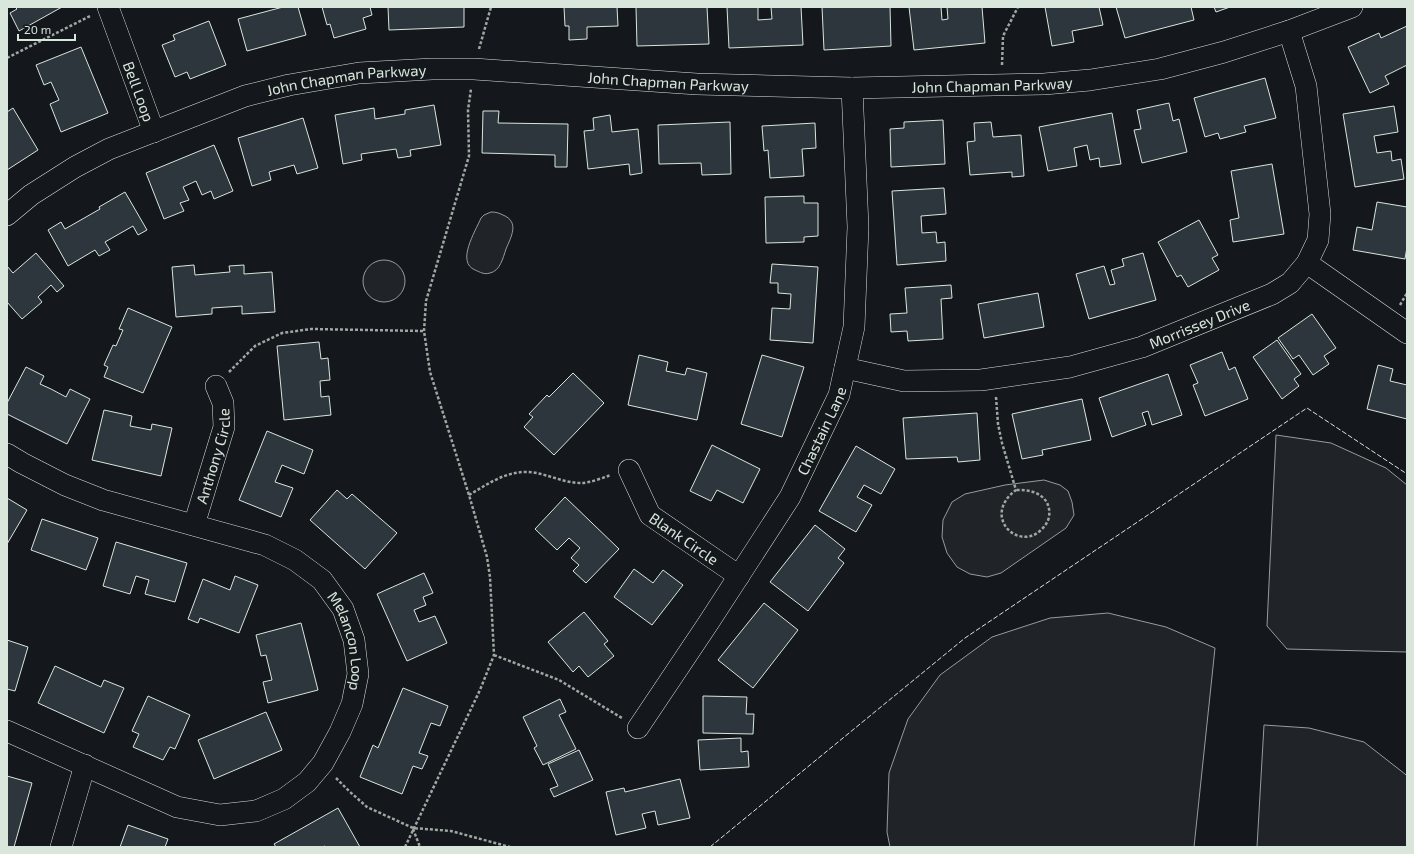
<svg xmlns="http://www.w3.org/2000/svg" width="1414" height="854" viewBox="0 0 1414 854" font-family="'Exo 2',sans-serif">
  <rect width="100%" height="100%" fill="#14181c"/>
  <path fill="#202428" stroke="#939e99" d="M 491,212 C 496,212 499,213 503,215 C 520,222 511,237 506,249 C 503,258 500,271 490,273 C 484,275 480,272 475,270 C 456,262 475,232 481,218 L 484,215 Z
    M363 281a21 21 0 1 1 42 0a21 21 0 1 1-42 0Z
    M 1276,435 L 1331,443 L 1386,468 L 1407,485 L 1407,652 L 1287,649 L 1267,626 Z
    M 1044,480 L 1060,485 L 1068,491 L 1072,502 L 1074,515 L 1066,528 L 1001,573 L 987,577 L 970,574 L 957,567 L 947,553 L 942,537 L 943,520 L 952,502 L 965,494 L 1005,485 Z
    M 1108,613 L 1166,627 L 1215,648 L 1194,847 L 890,847 L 887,832 L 889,773 L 908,719 L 940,675 L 992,637 L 1050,618 Z
    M 1264,725 L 1309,728 L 1364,742 L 1405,774 L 1407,776 L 1407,847 L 1257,847 Z"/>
  <path fill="#2c363c" stroke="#d8e6dc" d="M 15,7 L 62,7 L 19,31 L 10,13 L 17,9 Z
    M 283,7 L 298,7 L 306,35 L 247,51 L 238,19 Z
    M 322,7 L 370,7 L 372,15 L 363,18 L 366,29 L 334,38 L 330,24 L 327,25 Z
    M 388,7 L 464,7 L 464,27 L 389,30 Z
    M 564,7 L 617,7 L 618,26 L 587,27 L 587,39 L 569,40 L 569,26 L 565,26 Z
    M 636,7 L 707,7 L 709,44 L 637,46 Z
    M 727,7 L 758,7 L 758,20 L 772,19 L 771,7 L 801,7 L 803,45 L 729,48 Z
    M 822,7 L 890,7 L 891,46 L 824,50 Z
    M 909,7 L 941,7 L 942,20 L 948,19 L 947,7 L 982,7 L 985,43 L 914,50 Z
    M 1045,7 L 1099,7 L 1103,25 L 1072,31 L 1074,42 L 1052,46 Z
    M 1116,7 L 1191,7 L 1194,20 L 1125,38 Z
    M 1214,7 L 1230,7 L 1216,12 Z
    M 209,21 L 226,65 L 190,79 L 187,72 L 175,77 L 162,45 L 175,40 L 173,35 Z
    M 1407,26 L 1407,65 L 1385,76 L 1389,84 L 1370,93 L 1348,47 L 1379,33 L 1381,38 Z
    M 81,47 L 108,113 L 61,132 L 50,104 L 59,100 L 51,82 L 44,85 L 36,65 Z
    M 1265,78 L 1276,118 L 1244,126 L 1246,132 L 1220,139 L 1218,133 L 1205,137 L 1194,98 Z
    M 1169,103 L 1173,121 L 1179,119 L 1187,152 L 1142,163 L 1134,130 L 1141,129 L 1137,110 Z
    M 434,105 L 441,145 L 410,150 L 411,156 L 398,158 L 396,149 L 361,154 L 362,160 L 343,164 L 335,115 L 374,108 L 375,119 L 405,114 L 405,110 Z
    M 1394,106 L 1398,132 L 1374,136 L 1377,153 L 1391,151 L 1392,161 L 1401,159 L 1404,179 L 1355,187 L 1343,114 Z
    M 13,108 L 38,150 L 7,170 L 7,112 Z
    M 483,111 L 499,111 L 498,123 L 568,124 L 567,167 L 555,167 L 555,155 L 482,153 Z
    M 1112,113 L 1121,164 L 1100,167 L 1099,158 L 1090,160 L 1087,145 L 1074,148 L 1077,166 L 1048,171 L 1039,127 Z
    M 610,115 L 612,132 L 638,129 L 642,173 L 630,175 L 629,164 L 588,169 L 584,131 L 594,130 L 593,118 Z
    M 303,118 L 318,168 L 297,174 L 294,165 L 269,172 L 271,180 L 252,186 L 238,138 Z
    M 943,120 L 945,164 L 891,167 L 890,129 L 904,128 L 904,122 Z
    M 730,122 L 731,174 L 702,175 L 701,163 L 659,164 L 658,125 Z
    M 991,122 L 993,137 L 1021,135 L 1024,176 L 1012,177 L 1012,172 L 970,175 L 967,142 L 975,141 L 974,123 Z
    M 815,123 L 816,148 L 802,149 L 804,176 L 770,178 L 768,150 L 764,151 L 762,126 Z
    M 214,145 L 233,191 L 214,199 L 211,191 L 202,195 L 196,181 L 183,187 L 189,200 L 180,203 L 184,211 L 164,219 L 146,173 Z
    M 1272,164 L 1284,234 L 1233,242 L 1230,220 L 1239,218 L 1231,171 Z
    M 944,188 L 946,214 L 921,216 L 922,233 L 936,232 L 937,243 L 945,242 L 946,261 L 897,265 L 892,191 Z
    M 125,192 L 147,230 L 138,235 L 133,226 L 105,242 L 110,250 L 99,256 L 95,250 L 68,266 L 48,230 L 61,222 L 65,229 L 100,209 L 99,207 Z
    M 804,196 L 804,203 L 818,203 L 818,236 L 804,237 L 804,242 L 766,243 L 765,197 Z
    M 1377,202 L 1407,207 L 1407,247 L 1405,259 L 1353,250 L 1357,227 L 1372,230 Z
    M 1199,220 L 1218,255 L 1212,258 L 1219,270 L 1188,287 L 1181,275 L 1177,277 L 1158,242 Z
    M 36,253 L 64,286 L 57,292 L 51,285 L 38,297 L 42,302 L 22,319 L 7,302 L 7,266 L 13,273 Z
    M 1143,253 L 1156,300 L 1089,319 L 1076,274 L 1104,266 L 1110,285 L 1115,284 L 1111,270 L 1124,266 L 1122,259 Z
    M 772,264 L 818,267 L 813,343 L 770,340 L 772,308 L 790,309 L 791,294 L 778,293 L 778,283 L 770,283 Z
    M 194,265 L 195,275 L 230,272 L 229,266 L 244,265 L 244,274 L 272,272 L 275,312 L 242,314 L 242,306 L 212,308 L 212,314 L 176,317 L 172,267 Z
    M 951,285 L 952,298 L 941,299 L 943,339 L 908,341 L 907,331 L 891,332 L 890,314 L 907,313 L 905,288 Z
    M 1038,293 L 1044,327 L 984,338 L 978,304 Z
    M 128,308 L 172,327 L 143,393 L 104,377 L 108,367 L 104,365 L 113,345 L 116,346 L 123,330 L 119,329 Z
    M 1312,314 L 1336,348 L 1324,356 L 1329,364 L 1313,375 L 1299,355 L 1293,359 L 1278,338 Z
    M 1277,340 L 1301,374 L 1294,379 L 1299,386 L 1282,399 L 1253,357 Z
    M 319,342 L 321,359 L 328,358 L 330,380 L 320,381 L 321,397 L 329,396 L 331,415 L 284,420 L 277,346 Z
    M 1222,352 L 1229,370 L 1235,367 L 1248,399 L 1205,416 L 1193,385 L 1198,383 L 1190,365 Z
    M 639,355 L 668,362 L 666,371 L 685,375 L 687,368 L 707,373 L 697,420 L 628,405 Z
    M 762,355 L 804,367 L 782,437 L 741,424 Z
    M 1378,365 L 1393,369 L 1390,381 L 1407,385 L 1407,419 L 1367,409 Z
    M 26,367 L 44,376 L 40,384 L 51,389 L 66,397 L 70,389 L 90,399 L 67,444 L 7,414 L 7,403 Z
    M 573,373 L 604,403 L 554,455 L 524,427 L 533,417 L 529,414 L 547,395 L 549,397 Z
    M 1168,374 L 1182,415 L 1152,425 L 1148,411 L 1142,413 L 1146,425 L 1112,437 L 1099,398 Z
    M 1082,399 L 1091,440 L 1042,450 L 1043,455 L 1022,459 L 1012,414 Z
    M 104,410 L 132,416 L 130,426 L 151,430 L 152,424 L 172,428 L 161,476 L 92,460 Z
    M 977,413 L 980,460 L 958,462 L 957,457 L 906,459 L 903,418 Z
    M 267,431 L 313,450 L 304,474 L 282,465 L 275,482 L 293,488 L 281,517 L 239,500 Z
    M 712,445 L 760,469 L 743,503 L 717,490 L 711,501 L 690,491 Z
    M 856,446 L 895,469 L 881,494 L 864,485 L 857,497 L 872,505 L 856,532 L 819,511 Z
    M 337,490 L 347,499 L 352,494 L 397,533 L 365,569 L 310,520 Z
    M 565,497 L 619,549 L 586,583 L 573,571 L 579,565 L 571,558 L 580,548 L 569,538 L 557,550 L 535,529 Z
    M 7,498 L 27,510 L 7,544 Z
    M 42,519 L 98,538 L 86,570 L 31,550 Z
    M 815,525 L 845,549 L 838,558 L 844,563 L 808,611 L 770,582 Z
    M 116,542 L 187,563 L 175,602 L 145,594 L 149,580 L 136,576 L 130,594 L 103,586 Z
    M 634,569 L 653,583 L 663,570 L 683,585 L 652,625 L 614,597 Z
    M 424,573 L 433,593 L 423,597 L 426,605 L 414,610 L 419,622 L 435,616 L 447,643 L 407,661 L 377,594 Z
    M 235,576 L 258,585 L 239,633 L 200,618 L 198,623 L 188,619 L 203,579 L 230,590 Z
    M 764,603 L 798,630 L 753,688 L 718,660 Z
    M 584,612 L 608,641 L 604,644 L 614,656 L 588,677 L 579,666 L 573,672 L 548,642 Z
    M 301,623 L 318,690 L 268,703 L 263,682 L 272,680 L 266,655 L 261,656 L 256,635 Z
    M 7,640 L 28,647 L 15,691 L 7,689 Z
    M 55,666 L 101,687 L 104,680 L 124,688 L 104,733 L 38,703 Z
    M 403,688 L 448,706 L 440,726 L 431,723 L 419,753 L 428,756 L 422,769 L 413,766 L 402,794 L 360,777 L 373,745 L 378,748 Z
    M 148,696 L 190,715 L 175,749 L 170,747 L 163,760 L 133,747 L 139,734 L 132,731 Z
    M 703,696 L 747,697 L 746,714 L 754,714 L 753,734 L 703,733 Z
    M 560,699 L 566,712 L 559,715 L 576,749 L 543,765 L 534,748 L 537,746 L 523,717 Z
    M 266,712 L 282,750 L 214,779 L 198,740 Z
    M 741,738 L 741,752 L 748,751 L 749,767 L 700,770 L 698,740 Z
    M 579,750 L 593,780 L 554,797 L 550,789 L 558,786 L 548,764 Z
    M 7,776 L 32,783 L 14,847 L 7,847 Z
    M 680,779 L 690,818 L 658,825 L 655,811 L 642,814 L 646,828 L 616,835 L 606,792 L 624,788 L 625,792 Z
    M 338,808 L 360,847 L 326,847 L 325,846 L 322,847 L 276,847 L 274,844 Z
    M 128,825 L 168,839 L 165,847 L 120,847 Z"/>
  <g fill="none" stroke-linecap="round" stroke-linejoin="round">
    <g stroke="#d8e6dc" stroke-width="22">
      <g id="minor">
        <path id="s1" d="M 108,7 L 154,132"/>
        <path id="s2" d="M 7,215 L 31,195 L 75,167 L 109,149 L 245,96 L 289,85 L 359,73 L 432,69 L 474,69 L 697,84 L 852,88 L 1044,84 L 1090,80 L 1160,69 L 1224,52 L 1289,31 L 1352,7"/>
        <path d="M 1307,263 L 1407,333"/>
        <path id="s3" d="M 845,368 L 904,381 L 981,380 L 1070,367 L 1142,347 L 1272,294 L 1290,283 L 1307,263 L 1318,240 L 1320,214 L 1306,86 L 1289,31"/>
        <path id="s4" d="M 7,454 L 22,463 L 65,485 L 103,500 L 265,545 L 295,560 L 322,580 L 343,609 L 354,640 L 358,674 L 352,704 L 340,732 L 323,763 L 307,782 L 284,799 L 256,811 L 220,815 L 177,807 L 7,731"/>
        <path id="s5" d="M 629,470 L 650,515 L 739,576"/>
        <path id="s6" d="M 194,525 L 224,427 L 223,403 L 216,386"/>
        <path id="s7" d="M 638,728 L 709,622 L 790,497 L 839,395 L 854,327 L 858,227 L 852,88"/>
        <path d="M 61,847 L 85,765"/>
      </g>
    </g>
    <path stroke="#9da8a2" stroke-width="2.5" stroke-dasharray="3 2" stroke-linecap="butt" d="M 479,49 L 491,7
      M 7,58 L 90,16
      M 1002,65 L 1003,36 L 1018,7
      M 1400,305 L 1407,293
      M 229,372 L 255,346 L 282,333 L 311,329 L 424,331
      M 996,397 L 998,424 L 1002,443 L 1016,490 C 981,516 1018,552 1041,530 C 1045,526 1048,522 1049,517 C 1052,496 1033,489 1016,490
      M 469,495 C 486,485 503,473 523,472 C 543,471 561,483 581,483 C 590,483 602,478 611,475
      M 494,655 L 559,680 L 622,718
      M 336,778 L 349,791 L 367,807 L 413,828 L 451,831 L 510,847
      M 413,829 L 420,847
      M 405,847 L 480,690 L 494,655 L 490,577 L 487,557 L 469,495 L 430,372 L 424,331 L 426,301 L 469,156 L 468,110 L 471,89"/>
    <use href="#minor" stroke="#14181c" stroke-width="21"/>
    <path stroke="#d8e6dc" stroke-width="1" stroke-dasharray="5 2" stroke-linecap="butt" d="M 710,847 L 965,638 L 1307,408 L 1407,474"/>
  </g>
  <g text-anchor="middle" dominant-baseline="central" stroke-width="3" stroke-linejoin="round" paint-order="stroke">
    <g font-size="15" fill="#d8e6dc" stroke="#14181c">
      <text stroke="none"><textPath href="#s2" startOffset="371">John Chapman Parkway</textPath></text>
      <text stroke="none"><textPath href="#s2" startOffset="694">John Chapman Parkway</textPath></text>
      <text stroke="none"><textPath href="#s2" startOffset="1018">John Chapman Parkway</textPath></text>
      <text stroke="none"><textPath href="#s1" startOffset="90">Bell Loop</textPath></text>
      <text stroke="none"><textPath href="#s3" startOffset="364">Morrissey Drive</textPath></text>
      <text stroke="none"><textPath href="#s7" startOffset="350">Chastain Lane</textPath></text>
      <text stroke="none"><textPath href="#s6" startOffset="72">Anthony Circle</textPath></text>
      <text stroke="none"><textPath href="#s5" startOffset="91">Blank Circle</textPath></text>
      <text stroke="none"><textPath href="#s4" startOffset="410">Melancon Loop</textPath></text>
    </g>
  </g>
  <rect width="1414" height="854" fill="none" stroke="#d8e6dc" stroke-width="16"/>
  <path d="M18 34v6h57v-6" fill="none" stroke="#d8e6dc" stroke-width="2"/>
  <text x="24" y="34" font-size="12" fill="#d8e6dc" stroke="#14181c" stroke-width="3" paint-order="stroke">20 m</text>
</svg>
